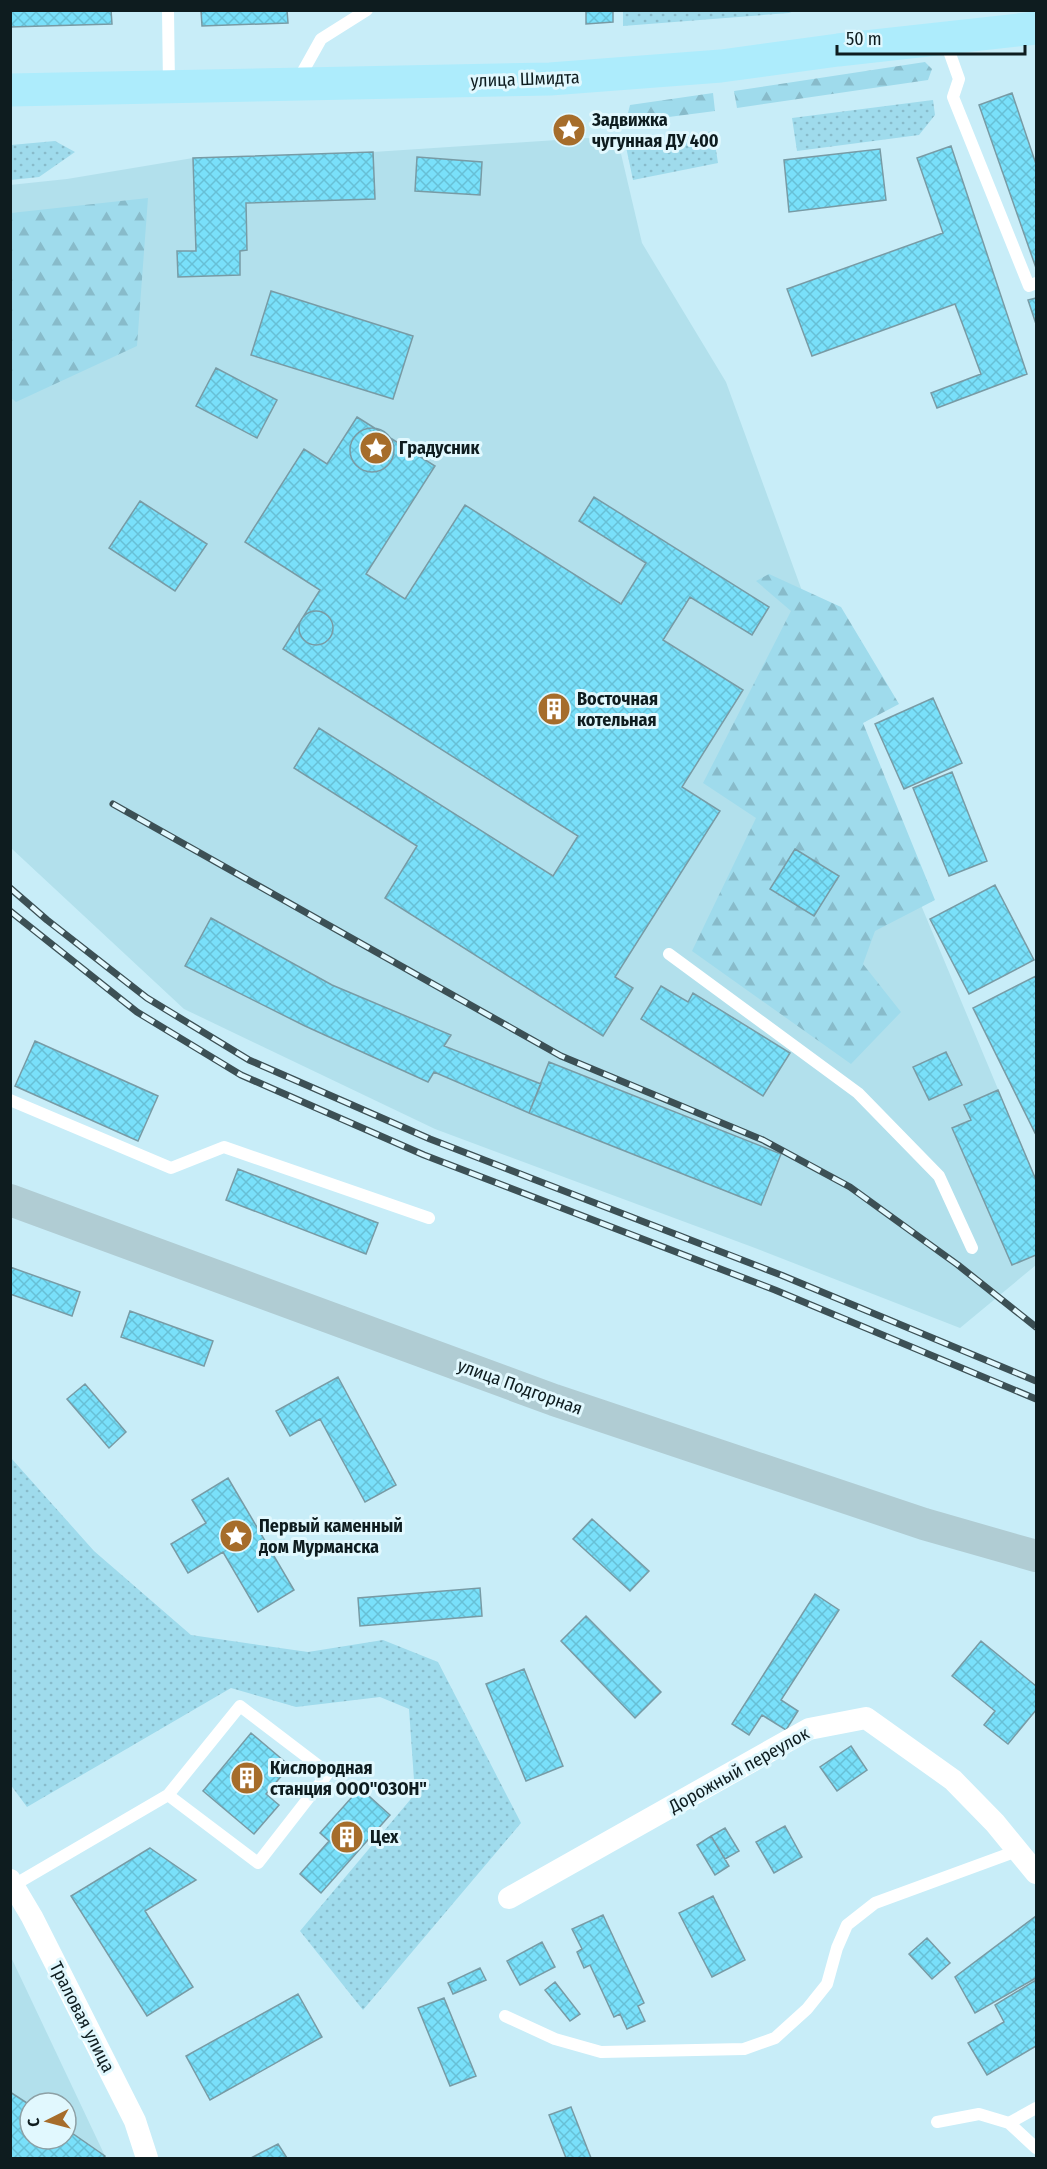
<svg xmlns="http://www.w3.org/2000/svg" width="1047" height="2169" viewBox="0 0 1047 2169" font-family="'Fira Sans Condensed',sans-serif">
  <defs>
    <pattern id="grass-dots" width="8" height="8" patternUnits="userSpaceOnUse" patternTransform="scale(1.5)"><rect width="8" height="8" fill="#9fdbec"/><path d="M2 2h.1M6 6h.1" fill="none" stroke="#88bbca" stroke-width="1.8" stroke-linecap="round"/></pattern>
    <pattern id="forest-firs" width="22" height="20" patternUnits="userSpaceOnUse" patternTransform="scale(1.5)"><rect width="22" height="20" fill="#9fdbec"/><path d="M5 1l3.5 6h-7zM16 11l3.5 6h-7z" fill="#88bbca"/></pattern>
    <pattern id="building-cross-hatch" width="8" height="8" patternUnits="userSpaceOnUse" patternTransform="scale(1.5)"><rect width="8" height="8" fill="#79e0fa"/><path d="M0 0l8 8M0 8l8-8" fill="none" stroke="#67c0d6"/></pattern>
  </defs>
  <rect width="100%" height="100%" fill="#c8edf8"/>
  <path fill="#b2e0ec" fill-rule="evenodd" d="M 587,138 L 618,141 L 642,243 L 726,382 L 885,819 L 1036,1180 L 1036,1265 L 960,1328 L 755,1248 L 435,1129 L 184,1009 L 11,848 L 10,185 L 67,179 L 193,158 L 196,251 L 177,252 L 178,277 L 240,275 L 240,251 L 247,250 L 246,203 L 373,152 Z
    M 10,1955 L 105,2156 L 106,2158 L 11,2158 ZM 30,2103 L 66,2103 L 66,2139 L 30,2139 Z"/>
  <path fill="url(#grass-dots)" d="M 623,11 L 623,10 L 794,11 L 789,13 L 623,26 Z
    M 933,100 L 935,115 L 919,135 L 797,151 L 792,118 Z
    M 713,131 L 718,163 L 633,180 L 626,147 Z
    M 55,141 L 75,152 L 39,177 L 11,180 L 11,145 Z
    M 11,1458 L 94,1551 L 191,1635 L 308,1652 L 383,1640 L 438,1662 L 521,1823 L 363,2010 L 300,1931 L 415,1794 L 409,1709 L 380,1697 L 296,1707 L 231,1688 L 27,1807 L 10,1784 Z"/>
  <path fill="url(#forest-firs)" d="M 925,62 L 932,69 L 928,80 L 737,108 L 734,91 Z
    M 713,93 L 715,111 L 638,121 L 627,117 L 630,105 Z
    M 148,198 L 137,346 L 16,402 L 10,397 L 11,213 Z
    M 769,574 L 841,607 L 899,704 L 863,723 L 935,900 L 875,931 L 863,964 L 901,1012 L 851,1064 L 692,951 L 756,818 L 703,783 L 791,611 L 756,581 Z"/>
  <path fill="url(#building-cross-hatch)" stroke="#789ba5" stroke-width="1.5" d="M 10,10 L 111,10 L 112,24 L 10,27 Z
    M 201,10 L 287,10 L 288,23 L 202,26 Z
    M 586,10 L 613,10 L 613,22 L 586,24 Z
    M 1012,93 L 1036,164 L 1036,268 L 979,105 Z
    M 951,146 L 1027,374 L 937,408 L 931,393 L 981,374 L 955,304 L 812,356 L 787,289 L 943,233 L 917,158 Z
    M 880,149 L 886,200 L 789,212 L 784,160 Z
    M 373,152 L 375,199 L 246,203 L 247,250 L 240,251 L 240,275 L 178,277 L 177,251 L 196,251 L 193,158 Z
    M 417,157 L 482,162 L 480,195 L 415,191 Z
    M 271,291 L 413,336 L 393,399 L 251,355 Z
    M 1036,298 L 1036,324 L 1028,300 Z
    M 216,368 L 277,400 L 257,438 L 196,406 Z
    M 357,417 L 435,466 L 366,574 L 405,599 L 465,505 L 621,604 L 646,563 L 579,521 L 594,497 L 769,607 L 752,635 L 690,597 L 663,640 L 743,690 L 682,787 L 720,811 L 615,977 L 633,988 L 603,1036 L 385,898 L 417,846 L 294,768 L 319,728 L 553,876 L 578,836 L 283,649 L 320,590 L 245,542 L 304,449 L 327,464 Z
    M350 450a22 22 0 1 1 44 0a22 22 0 1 1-44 0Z
    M 140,501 L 207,544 L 175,591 L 109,548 Z
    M299 628a17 17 0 1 1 34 0a17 17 0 1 1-34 0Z
    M 933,698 L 962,763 L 904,789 L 875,724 Z
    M 952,772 L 987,861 L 949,876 L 913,788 Z
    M 795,849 L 839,876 L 814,916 L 770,889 Z
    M 995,885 L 1034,960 L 969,994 L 930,919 Z
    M 211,918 L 332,985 L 451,1035 L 444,1046 L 541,1084 L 529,1113 L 434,1072 L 428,1082 L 305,1026 L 185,966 Z
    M 1036,976 L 1036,1132 L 1035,1133 L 973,1008 Z
    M 661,986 L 688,1002 L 693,993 L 790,1053 L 763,1096 L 641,1019 Z
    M 35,1041 L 158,1096 L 138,1141 L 15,1086 Z
    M 946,1052 L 962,1085 L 929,1100 L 913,1067 Z
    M 549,1062 L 781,1154 L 761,1205 L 529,1113 Z
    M 998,1090 L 1036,1180 L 1036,1255 L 1012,1265 L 952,1128 L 971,1120 L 964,1105 Z
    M 238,1169 L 378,1223 L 366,1254 L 226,1200 Z
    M 10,1267 L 80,1292 L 72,1316 L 10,1294 Z
    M 130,1311 L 213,1341 L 204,1366 L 121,1337 Z
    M 338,1377 L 396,1485 L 365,1502 L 320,1419 L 290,1436 L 276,1411 Z
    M 85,1384 L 126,1432 L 109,1448 L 67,1399 Z
    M 228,1478 L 294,1590 L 258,1612 L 223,1552 L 188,1573 L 171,1544 L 206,1523 L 192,1500 Z
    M 592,1519 L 649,1571 L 630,1591 L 573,1539 Z
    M 480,1588 L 482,1616 L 360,1626 L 358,1598 Z
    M 815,1594 L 839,1610 L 781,1700 L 798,1711 L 786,1730 L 762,1715 L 749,1735 L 732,1724 Z
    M 586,1616 L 661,1692 L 635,1718 L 561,1641 Z
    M 981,1641 L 1036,1686 L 1036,1710 L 1008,1744 L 984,1725 L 995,1711 L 952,1676 Z
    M 524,1669 L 563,1766 L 526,1781 L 486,1684 Z
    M 251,1733 L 290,1766 L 266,1794 L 279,1805 L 254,1834 L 203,1791 Z
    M 851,1746 L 867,1770 L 837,1791 L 820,1767 Z
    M 360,1788 L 390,1815 L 321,1893 L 300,1874 L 329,1841 L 320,1833 Z
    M 785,1826 L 802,1857 L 774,1873 L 756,1842 Z
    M 725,1828 L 739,1851 L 725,1859 L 711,1836 Z
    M 711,1836 L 729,1866 L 715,1875 L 697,1845 Z
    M 150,1848 L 196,1880 L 145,1911 L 193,1987 L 147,2016 L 71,1896 Z
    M 713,1896 L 745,1960 L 712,1977 L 679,1913 Z
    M 603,1915 L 644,2003 L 638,2006 L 645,2021 L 627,2029 L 620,2014 L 614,2017 L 590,1965 L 584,1968 L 577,1952 L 582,1949 L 572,1929 Z
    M 1036,1916 L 1036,1978 L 975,2013 L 955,1977 Z
    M 927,1938 L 950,1963 L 932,1979 L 909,1954 Z
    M 542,1942 L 555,1967 L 520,1985 L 507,1961 Z
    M 480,1968 L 486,1980 L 453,1994 L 448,1983 Z
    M 1036,1980 L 1036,2046 L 987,2075 L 968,2043 L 1004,2022 L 995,2005 Z
    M 555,1982 L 580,2014 L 570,2021 L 545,1990 Z
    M 298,1994 L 322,2037 L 210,2100 L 186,2056 Z
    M 444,1998 L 476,2076 L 450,2086 L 418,2008 Z
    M 10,2092 L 30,2105 L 30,2139 L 66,2139 L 66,2129 L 105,2156 L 103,2158 L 10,2158 Z
    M 571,2107 L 591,2158 L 566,2158 L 549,2115 Z
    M 278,2144 L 287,2158 L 251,2158 Z"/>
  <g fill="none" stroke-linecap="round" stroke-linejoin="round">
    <path stroke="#fff" stroke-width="12" d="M 168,10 L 169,86
      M 945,40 L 959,79 L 953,97 L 1029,286 L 1036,283
      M 297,82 L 321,39 L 367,10
      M 669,954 L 858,1093 L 939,1176 L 972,1248
      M 10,1100 L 171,1168 L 224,1147 L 429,1218
      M 14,1885 L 168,1795 L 258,1863 L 328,1773 L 240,1706 L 168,1795
      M 505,2016 L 555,2039 L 601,2052 L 744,2049 L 775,2038 L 807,2009 L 827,1984 L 837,1948 L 847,1925 L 875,1903 L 1017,1851
      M 937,2122 L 979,2114 L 1009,2123 L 1036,2148
      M 1009,2123 L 1036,2108"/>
    <path stroke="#fff" stroke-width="22" d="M 10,1880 L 32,1917 L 135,2121 L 147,2158
      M 509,1898 L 809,1729 L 866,1718 L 953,1780 L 995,1823 L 1036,1873"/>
    <path stroke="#b0ccd3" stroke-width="32" d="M 10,1200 L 554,1400 L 924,1524 L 1036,1556"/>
    <path stroke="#adecfc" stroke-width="33" d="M 10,90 L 550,79 L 721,66 L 838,50 L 1036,28"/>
    <g stroke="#3c5055" stroke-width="7">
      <path id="rail" d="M 113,804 L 561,1056 L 763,1140 L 850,1187 L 958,1265 L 1036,1327
        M 10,888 L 47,920 L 147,998 L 249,1060 L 430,1139 L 781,1275 L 1036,1381
        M 10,911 L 137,1012 L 241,1075 L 424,1155 L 775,1290 L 1036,1399"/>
    </g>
    <use href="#rail" stroke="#e1f8fe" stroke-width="4.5" stroke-dasharray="14" stroke-linecap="butt"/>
  </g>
  <defs>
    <g id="sight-disc" transform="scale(1.725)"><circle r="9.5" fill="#a66d2b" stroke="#e1f8fe"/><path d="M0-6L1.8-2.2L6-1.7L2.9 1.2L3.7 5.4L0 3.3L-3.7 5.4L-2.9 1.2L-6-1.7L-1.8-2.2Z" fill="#fff"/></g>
    <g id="building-disc" transform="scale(1.725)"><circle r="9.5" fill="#a66d2b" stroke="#e1f8fe"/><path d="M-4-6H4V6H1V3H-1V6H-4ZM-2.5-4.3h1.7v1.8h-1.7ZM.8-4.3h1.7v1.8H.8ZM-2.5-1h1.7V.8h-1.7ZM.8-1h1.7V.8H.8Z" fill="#fff"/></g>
  </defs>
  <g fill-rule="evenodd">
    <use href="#sight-disc" x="569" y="130"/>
    <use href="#sight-disc" x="376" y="448"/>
    <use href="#building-disc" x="554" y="709"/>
    <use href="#sight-disc" x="236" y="1536"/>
    <use href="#building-disc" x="247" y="1778"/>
    <use href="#building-disc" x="347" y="1837"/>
  </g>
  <g text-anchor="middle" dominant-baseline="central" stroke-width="6" stroke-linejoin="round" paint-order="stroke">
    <g font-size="18" fill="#0e1c1f" stroke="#e1f8fe">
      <text transform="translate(525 79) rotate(-2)">улица Шмидта</text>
      <text transform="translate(520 1387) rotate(20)">улица Подгорная</text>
      <text transform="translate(739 1770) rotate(-29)">Дорожный переулок</text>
      <text transform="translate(82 2017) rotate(63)">Траловая улица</text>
    </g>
    <g font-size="18" font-weight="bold" fill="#0e1c1f" stroke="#e1f8fe" text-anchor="start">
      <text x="592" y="120">Задвижка<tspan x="592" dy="21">чугунная ДУ 400</tspan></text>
      <text x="399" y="448">Градусник</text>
      <text x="577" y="699">Восточная<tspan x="577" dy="21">котельная</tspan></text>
      <text x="259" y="1526">Первый каменный<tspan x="259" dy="21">дом Мурманска</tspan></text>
      <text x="270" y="1768">Кислородная<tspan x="270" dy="21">станция ООО"ОЗОН"</tspan></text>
      <text x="370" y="1837">Цех</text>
    </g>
  </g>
  <rect width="1047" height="2169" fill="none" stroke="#0e1c1f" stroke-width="24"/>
  <g transform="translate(48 2121) rotate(264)"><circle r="28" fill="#e1f8fe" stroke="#8da0a5" stroke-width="1.5"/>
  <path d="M0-4.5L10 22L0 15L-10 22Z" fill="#a66d2b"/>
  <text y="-9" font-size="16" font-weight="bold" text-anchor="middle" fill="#0e1c1f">С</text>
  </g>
  <path d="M837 45v9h188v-9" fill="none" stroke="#0e1c1f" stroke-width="3"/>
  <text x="846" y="45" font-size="18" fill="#0e1c1f" stroke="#e1f8fe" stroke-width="4.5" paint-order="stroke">50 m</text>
</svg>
